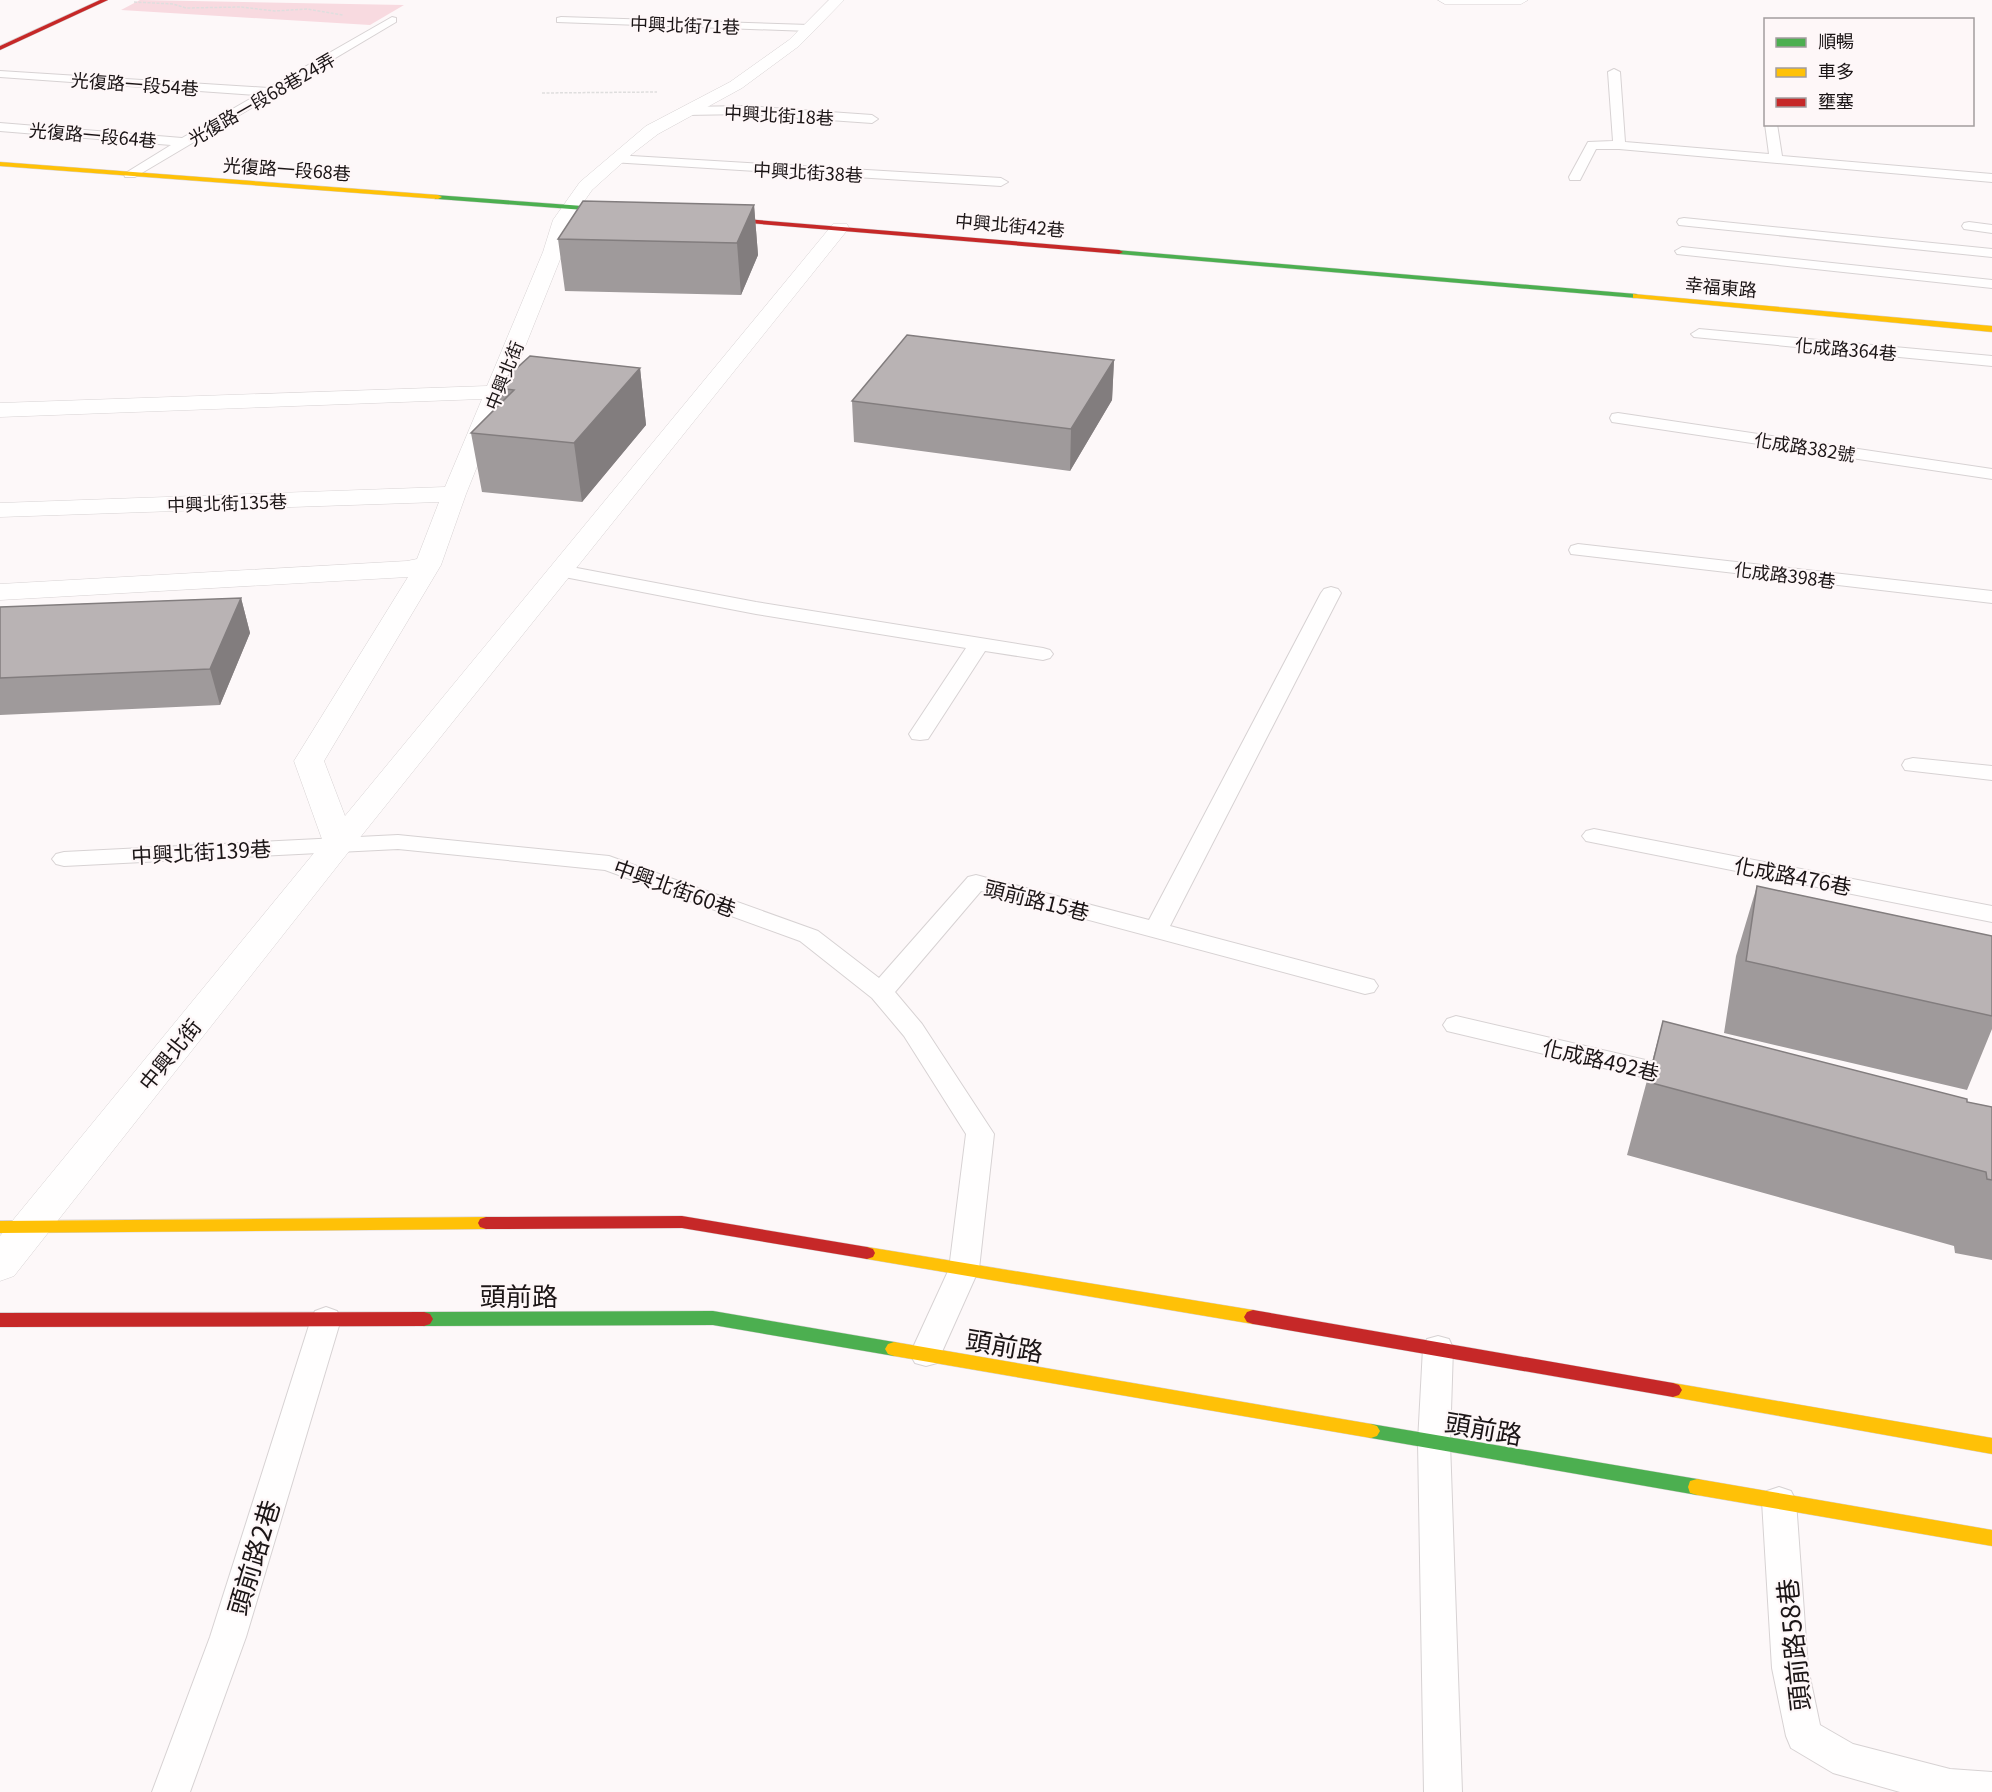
<svg xmlns="http://www.w3.org/2000/svg" width="1992" height="1792" viewBox="0 0 1992 1792" font-family="Georgia,'Noto Sans TC',serif">
  <rect width="100%" height="100%" fill="#fdf8f9"/>
  <path fill="#f8dae0" d="M 140,0 L 404,5 L 370,25 L 121,10 Z"/>
  <g fill="none" stroke-linecap="round" stroke-linejoin="round">
    <g stroke="#d7d2d3" stroke-width="2">
      <path id="lane" d="M 392,17 L 396,18 L 396,22 L 135,177 L 125,177 L 124,174 L 171,145 L 0,131 L 0,123 L 182,138 L 257,95 L 0,77 L 0,71 L 268,88 Z
        M 561,17 L 809,25 L 814,28 L 809,31 L 557,22 L 557,18 Z
        M 1614,69 L 1620,72 L 1625,142 L 1769,154 L 1765,124 L 1766,123 L 1777,124 L 1782,156 L 1992,174 L 1992,182 L 1619,149 L 1596,149 L 1580,180 L 1570,180 L 1569,177 L 1588,142 L 1613,141 L 1608,72 Z
        M 745,106 L 872,115 L 878,119 L 872,123 L 745,114 L 686,115 L 680,111 L 686,107 Z
        M 615,155 L 1001,178 L 1008,182 L 1001,186 L 611,162 L 609,159 Z
        M 1684,218 L 1992,249 L 1992,257 L 1679,225 L 1677,222 L 1679,219 Z
        M 1969,222 L 1992,225 L 1992,233 L 1964,229 L 1962,226 L 1964,223 Z
        M 1682,247 L 1992,280 L 1992,288 L 1677,254 L 1675,251 Z
        M 1699,329 L 1992,356 L 1992,366 L 1694,337 L 1691,334 Z
        M 1618,413 L 1992,469 L 1992,479 L 1612,422 L 1610,418 L 1612,414 Z
        M 1578,544 L 1992,591 L 1992,603 L 1571,554 L 1569,550 L 1571,546 Z
        M 561,565 L 756,602 L 1043,648 L 1050,650 L 1053,654 L 1050,658 L 1043,660 L 985,651 L 928,739 L 920,740 L 912,739 L 909,734 L 966,648 L 756,614 L 554,575 L 552,571 L 554,567 Z
        M 1331,587 L 1338,589 L 1341,593 L 1170,926 L 1374,980 L 1378,986 L 1374,992 L 1365,994 L 981,891 L 895,992 L 922,1024 L 994,1134 L 979,1269 L 937,1363 L 926,1366 L 915,1363 L 910,1354 L 949,1269 L 966,1134 L 904,1036 L 872,998 L 800,941 L 605,870 L 398,849 L 64,866 L 56,864 L 52,859 L 56,854 L 64,852 L 398,835 L 609,856 L 818,931 L 879,978 L 968,877 L 976,875 L 1149,920 L 1321,593 L 1324,589 Z
        M 1913,758 L 1992,766 L 1992,780 L 1905,770 L 1902,765 L 1905,760 Z
        M 1594,829 L 1992,906 L 1992,922 L 1586,841 L 1582,836 L 1586,831 Z
        M 1456,1016 L 1680,1068 L 1689,1070 L 1693,1077 L 1689,1084 L 1680,1086 L 1447,1031 L 1443,1025 L 1447,1019 Z
        M 326,1307 L 337,1311 L 341,1319 L 246,1637 L 190,1792 L 152,1792 L 210,1637 L 311,1319 L 315,1311 Z
        M 1438,1336 L 1449,1339 L 1453,1348 L 1450,1442 L 1462,1792 L 1424,1792 L 1418,1442 L 1423,1348 L 1427,1339 Z
        M 1779,1487 L 1791,1491 L 1796,1501 L 1808,1668 L 1820,1725 L 1853,1744 L 1950,1769 L 1992,1772 L 1992,1792 L 1900,1792 L 1833,1773 L 1791,1748 L 1786,1736 L 1772,1668 L 1762,1501 L 1767,1491 Z"/>
    </g>
    <g stroke="#d7d2d3" stroke-width="1">
      <path id="street" d="M 829,0 L 844,0 L 799,46 L 742,88 L 658,134 L 632,154 L 592,190 L 571,220 L 563,252 L 466,494 L 441,565 L 324,761 L 345,816 L 833,224 L 847,224 L 849,228 L 350,850 L 14,1276 L 0,1281 L 0,1236 L 323,842 L 294,761 L 408,577 L 0,600 L 0,584 L 407,561 L 417,559 L 439,502 L 0,517 L 0,503 L 445,487 L 482,399 L 0,417 L 0,403 L 487,386 L 543,252 L 553,220 L 580,182 L 646,126 L 730,82 L 789,40 Z
        M 1438,0 L 1528,0 L 1521,4 L 1445,4 Z"/>
    </g>
    <g stroke="#d7d2d3" stroke-width="1">
      <path id="fast" d="M 435,195 L 624,209 L 628,211 L 624,213 L 438,199 L 435,199 Z
        M 1116,250 L 1636,294 L 1640,296 L 1636,298 L 1119,254 L 1115,252 Z
        M 713,1311 L 894,1342 L 900,1344 L 903,1349 L 900,1354 L 894,1356 L 713,1325 L 424,1326 L 418,1324 L 415,1319 L 418,1314 L 424,1312 Z
        M 1371,1424 L 1697,1479 L 1704,1481 L 1706,1487 L 1704,1493 L 1697,1495 L 1371,1438 L 1365,1436 L 1362,1431 L 1365,1426 Z"/>
    </g>
    <g stroke="#d7d2d3" stroke-width="1">
      <path id="slow" d="M 0,162 L 438,195 L 442,197 L 438,199 L 0,166 Z
        M 1633,294 L 1992,326 L 1992,332 L 1636,298 L 1633,298 Z
        M 486,1217 L 492,1219 L 494,1223 L 492,1227 L 486,1229 L 0,1233 L 0,1221 Z
        M 867,1247 L 1253,1310 L 1259,1312 L 1262,1317 L 1259,1322 L 1253,1324 L 867,1259 L 861,1257 L 859,1253 L 861,1249 Z
        M 894,1342 L 1371,1424 L 1377,1426 L 1380,1431 L 1377,1436 L 1371,1438 L 894,1356 L 888,1354 L 885,1349 L 888,1344 Z
        M 1673,1383 L 1992,1438 L 1992,1454 L 1673,1397 L 1667,1395 L 1664,1390 L 1667,1385 Z
        M 1697,1479 L 1992,1530 L 1992,1546 L 1697,1495 L 1690,1493 L 1688,1487 L 1690,1481 Z"/>
    </g>
    <g stroke="#d7d2d3" stroke-width="1">
      <path id="jam" d="M 100,0 L 108,0 L 0,50 L 0,46 Z
        M 709,216 L 1119,250 L 1123,252 L 1119,254 L 712,220 L 709,220 Z
        M 682,1216 L 867,1247 L 873,1249 L 875,1253 L 873,1257 L 867,1259 L 682,1228 L 486,1229 L 480,1227 L 478,1223 L 480,1219 L 486,1217 Z
        M 1253,1310 L 1673,1383 L 1679,1385 L 1682,1390 L 1679,1395 L 1673,1397 L 1253,1324 L 1247,1322 L 1244,1317 L 1247,1312 Z
        M 424,1312 L 430,1314 L 433,1319 L 430,1324 L 424,1326 L 0,1327 L 0,1313 Z"/>
    </g>
    <path stroke="#dfdede" stroke-width="1.5" stroke-dasharray="3 1.5" stroke-linecap="butt" d="M 134,2 L 173,4 L 186,8 L 241,7 L 275,11 L 307,9 L 343,15
      M 542,93 L 657,92"/>
    <use href="#lane" fill="#fffefe" fill-rule="evenodd"/>
    <use href="#street" fill="#fffefe" fill-rule="evenodd"/>
    <use href="#fast" fill="#4caf50" fill-rule="evenodd"/>
    <use href="#slow" fill="#ffc107" fill-rule="evenodd"/>
    <use href="#jam" fill="#c62828" fill-rule="evenodd"/>
  </g>
  <path fill="#9f9a9b" d="M 754,205 L 758,255 L 741,295 L 565,291 L 558,239 Z
    M 1114,360 L 1112,400 L 1070,471 L 854,442 L 852,401 Z
    M 640,368 L 646,425 L 582,502 L 482,492 L 471,433 L 498,405 L 495,388 Z
    M 241,598 L 250,633 L 220,705 L 0,715 L 0,607 Z
    M 1757,886 L 1992,936 L 1992,1029 L 1967,1090 L 1724,1033 L 1736,956 Z
    M 1663,1021 L 1967,1102 L 1992,1107 L 1992,1260 L 1955,1253 L 1954,1246 L 1627,1155 Z"/>
  <path fill="#827d7e" d="M 754,205 L 758,255 L 741,295 L 737,243 Z
    M 1114,360 L 1112,400 L 1070,471 L 1071,429 Z
    M 640,368 L 646,425 L 582,502 L 574,443 Z
    M 241,598 L 250,633 L 220,705 L 210,669 Z"/>
  <path fill="#b9b3b4" stroke="#827d7e" stroke-width="1.5" d="M 583,201 L 754,205 L 737,243 L 558,239 Z
    M 907,335 L 1114,360 L 1071,429 L 852,401 Z
    M 530,356 L 640,368 L 574,443 L 471,433 L 514,390 L 495,388 Z
    M 241,598 L 210,669 L 0,678 L 0,607 Z
    M 1757,886 L 1992,936 L 1992,1016 L 1746,961 Z
    M 1663,1021 L 1967,1099 L 1967,1102 L 1992,1107 L 1992,1180 L 1987,1179 L 1986,1172 L 1648,1082 Z"/>
  <g text-anchor="middle" dominant-baseline="central" stroke-width="4.5" stroke-linejoin="round" paint-order="stroke">
    <g font-size="18" fill="#1b1516" stroke="#fef7f8">
      <text transform="translate(685 24) rotate(2)">中興北街71巷</text>
      <text transform="translate(135 83) rotate(4)">光復路一段54巷</text>
      <text transform="translate(261 98) rotate(-30)">光復路一段68巷24弄</text>
      <text transform="translate(779 114) rotate(3)">中興北街18巷</text>
      <text transform="translate(93 134) rotate(5)">光復路一段64巷</text>
      <text transform="translate(287 168) rotate(4)">光復路一段68巷</text>
      <text transform="translate(808 171) rotate(3)">中興北街38巷</text>
      <text transform="translate(1010 224) rotate(5)">中興北街42巷</text>
      <text transform="translate(1721 286) rotate(5)">幸福東路</text>
      <text transform="translate(1846 348) rotate(5)">化成路364巷</text>
      <text transform="translate(503 375) rotate(-68)">中興北街</text>
      <text transform="translate(1805 446) rotate(9)">化成路382號</text>
      <text transform="translate(227 502) rotate(-2)">中興北街135巷</text>
      <text transform="translate(1785 574) rotate(7)">化成路398巷</text>
    </g>
    <g font-size="21" fill="#1b1516" stroke="#fef7f8">
      <text transform="translate(201 851) rotate(-3)">中興北街139巷</text>
      <text transform="translate(1793 875) rotate(11)">化成路476巷</text>
      <text transform="translate(675 887) rotate(20)">中興北街60巷</text>
      <text transform="translate(1037 899) rotate(14)">頭前路15巷</text>
      <text transform="translate(169 1054) rotate(-51)">中興北街</text>
      <text transform="translate(1601 1059) rotate(13)">化成路492巷</text>
    </g>
    <g font-size="26" fill="#1b1516" stroke="#fef7f8">
      <text x="519" y="1294">頭前路</text>
      <text transform="translate(1005 1344) rotate(10)">頭前路</text>
      <text transform="translate(1484 1427) rotate(10)">頭前路</text>
      <text transform="translate(252 1557) rotate(-73)">頭前路2巷</text>
      <text transform="translate(1792 1645) rotate(-96)">頭前路58巷</text>
    </g>
  </g>
  <rect x="1764" y="18" width="210" height="108" fill="#fef7f8" stroke="#a39d9e" stroke-width="1.5"/>
  <rect x="1776" y="38" width="30" height="9" fill="#4caf50" stroke="#a39d9e" stroke-width="1.5"/>
  <text x="1818" y="48" font-size="18" fill="#1b1516">順暢</text>
  <rect x="1776" y="68" width="30" height="9" fill="#ffc107" stroke="#a39d9e" stroke-width="1.5"/>
  <text x="1818" y="78" font-size="18" fill="#1b1516">車多</text>
  <rect x="1776" y="98" width="30" height="9" fill="#c62828" stroke="#a39d9e" stroke-width="1.5"/>
  <text x="1818" y="108" font-size="18" fill="#1b1516">壅塞</text>
</svg>
